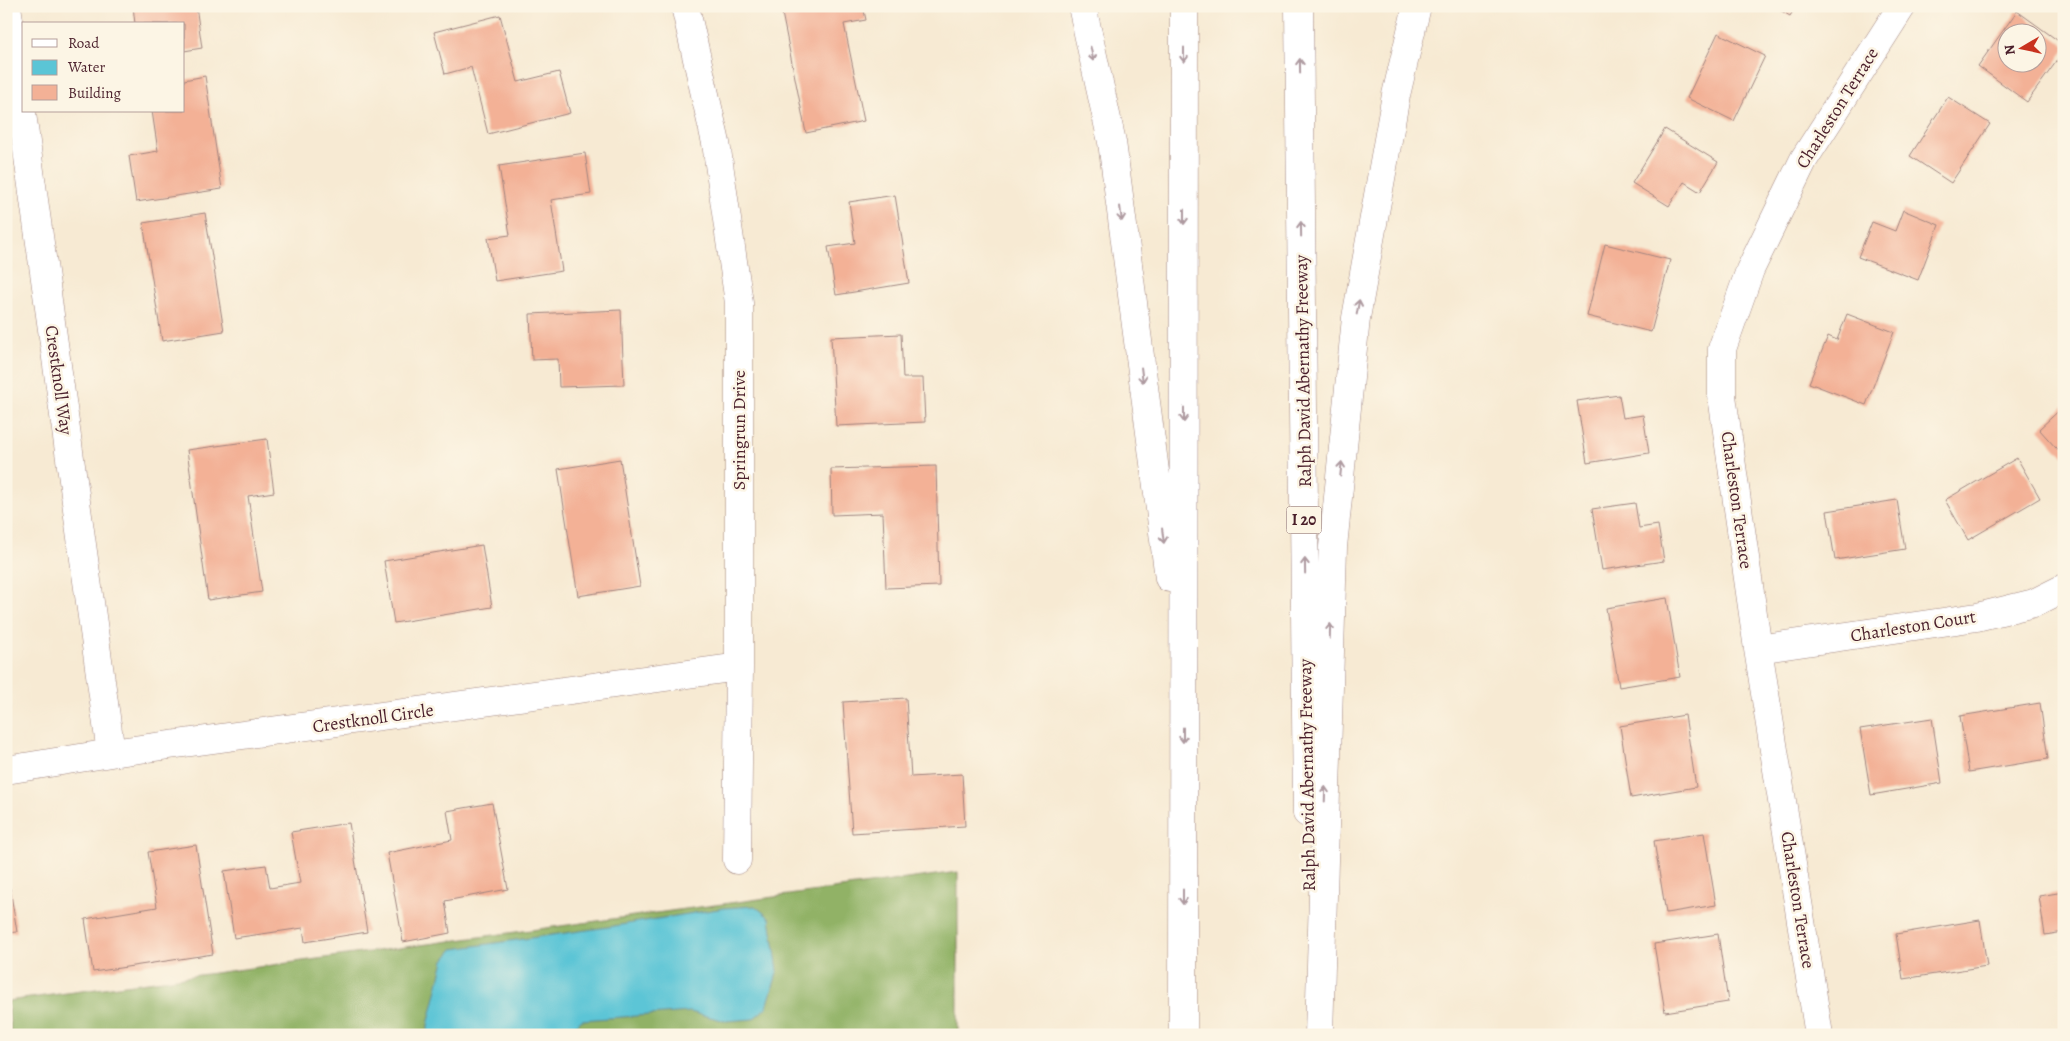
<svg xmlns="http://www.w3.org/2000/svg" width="2070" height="1041" viewBox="0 0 2070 1041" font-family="Alegreya,serif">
  <rect width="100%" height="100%" fill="#fcf5e5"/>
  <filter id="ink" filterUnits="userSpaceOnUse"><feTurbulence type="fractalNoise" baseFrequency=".02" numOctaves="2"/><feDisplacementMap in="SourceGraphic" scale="10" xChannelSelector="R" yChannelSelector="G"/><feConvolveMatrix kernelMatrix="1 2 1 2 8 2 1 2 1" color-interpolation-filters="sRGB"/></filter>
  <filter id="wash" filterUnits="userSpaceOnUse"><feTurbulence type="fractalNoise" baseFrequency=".0096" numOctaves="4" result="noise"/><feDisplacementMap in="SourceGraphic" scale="20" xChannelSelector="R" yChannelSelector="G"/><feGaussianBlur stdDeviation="1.12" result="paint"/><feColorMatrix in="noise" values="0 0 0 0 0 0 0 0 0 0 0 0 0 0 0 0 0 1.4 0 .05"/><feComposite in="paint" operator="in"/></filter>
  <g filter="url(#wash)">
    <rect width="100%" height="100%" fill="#f7ead3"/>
    <path fill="#91b266" stroke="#6e6848" d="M 958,872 L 958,1035 L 11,1035 L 8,1001 Z"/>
    <path fill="#5bc5d6" stroke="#527280" d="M 755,906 L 770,918 L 778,970 L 767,1007 L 753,1019 L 726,1021 L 690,1012 L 582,1020 L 564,1035 L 428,1035 L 428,1025 L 444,960 L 453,949 L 608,927 L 724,908 Z"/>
    <g id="blocks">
      <path fill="#f3b196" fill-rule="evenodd" d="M 133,6 L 196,6 L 202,48 L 184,51 L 184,24 L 135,24 Z
        M 815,6 L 863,6 L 866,20 L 844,24 L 864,121 L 806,133 L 782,13 Z
        M 1773,6 L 1796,6 L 1790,16 Z
        M 2017,11 L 2064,45 L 2064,51 L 2027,102 L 1978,66 ZM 2008,32 L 2038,32 L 2038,62 L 2008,62 Z
        M 500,15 L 518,82 L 559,72 L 570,113 L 488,134 L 471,67 L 445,74 L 434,32 Z
        M 1718,33 L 1765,56 L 1734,121 L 1687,98 Z
        M 205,76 L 222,189 L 136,202 L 129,156 L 158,151 L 152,111 L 184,111 L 184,80 Z
        M 1948,97 L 1990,124 L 1951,183 L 1910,156 Z
        M 1665,129 L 1718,162 L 1700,192 L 1684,182 L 1669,206 L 1632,183 Z
        M 585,153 L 591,194 L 551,200 L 562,271 L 495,281 L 488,238 L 510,235 L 499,166 Z
        M 895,195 L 909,283 L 836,295 L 828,247 L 855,243 L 849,202 Z
        M 1903,210 L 1939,225 L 1918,280 L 1858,257 L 1872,222 L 1895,231 Z
        M 205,213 L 224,331 L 162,341 L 143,223 Z
        M 1605,244 L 1670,260 L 1651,332 L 1587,316 Z
        M 621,310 L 624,385 L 559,387 L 558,359 L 532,360 L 530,314 Z
        M 1847,314 L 1894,332 L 1866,405 L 1809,383 L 1828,336 L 1837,340 Z
        M 901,334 L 903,378 L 923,378 L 925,422 L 836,426 L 831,337 Z
        M 1619,395 L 1623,418 L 1643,415 L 1649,453 L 1587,463 L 1577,401 Z
        M 2064,406 L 2064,457 L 2039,429 Z
        M 267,439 L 274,492 L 248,496 L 262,592 L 208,600 L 187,450 Z
        M 2017,458 L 2040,498 L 1968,540 L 1945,500 Z
        M 620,459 L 640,586 L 578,596 L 558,469 Z
        M 936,466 L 939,586 L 886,588 L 883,513 L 832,515 L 831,469 Z
        M 1897,500 L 1905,549 L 1835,560 L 1827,511 Z
        M 1635,503 L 1639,528 L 1658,525 L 1664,561 L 1602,570 L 1592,509 Z
        M 482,545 L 492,607 L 394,623 L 384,561 Z
        M 1667,598 L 1680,677 L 1619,687 L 1606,608 Z
        M 906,698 L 911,777 L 962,774 L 965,826 L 852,833 L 843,702 Z
        M 2040,703 L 2048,759 L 1969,772 L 1960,716 Z
        M 1685,715 L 1696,787 L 1631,798 L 1620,726 Z
        M 1932,718 L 1942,783 L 1871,795 L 1860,729 Z
        M 492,803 L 508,889 L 445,901 L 450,933 L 403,942 L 387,853 L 452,840 L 447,811 Z
        M 349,823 L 367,932 L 305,942 L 303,928 L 234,938 L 224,871 L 266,865 L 270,888 L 300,883 L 291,832 Z
        M 1704,833 L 1716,905 L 1666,913 L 1654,841 Z
        M 196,845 L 213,954 L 93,972 L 85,919 L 157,907 L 148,852 Z
        M 10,888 L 17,932 L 6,933 L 6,889 Z
        M 2064,892 L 2064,932 L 2045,935 L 2039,896 Z
        M 1980,920 L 1987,966 L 1903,979 L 1896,934 Z
        M 1718,934 L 1728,1002 L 1665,1012 L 1654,944 Z"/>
    </g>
  </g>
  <g filter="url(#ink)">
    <use href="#blocks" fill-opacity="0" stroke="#a0847f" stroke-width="1"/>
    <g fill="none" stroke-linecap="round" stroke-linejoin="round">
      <g stroke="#a0847f" stroke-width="29">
        <path id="street" d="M 7,6 L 111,753
          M 685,6 L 716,143 L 739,303 L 739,667 L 737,860
          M 1758,649 L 1977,617 L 2034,603 L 2064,588
          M 6,770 L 111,753 L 739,667
          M 1819,1035 L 1758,649 L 1722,396 L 1722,349 L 1750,270 L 1804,159 L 1902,6"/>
      </g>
      <g stroke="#a0847f" stroke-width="29">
        <path id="highway" d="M 1082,6 L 1112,142 L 1169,578
          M 1299,6 L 1307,813
          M 1183,1035 L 1184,6
          M 1319,1035 L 1333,547 L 1356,318 L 1396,95 L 1417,6"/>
      </g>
      <use href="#street" stroke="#fff" stroke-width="28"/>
      <use href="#highway" stroke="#fff" stroke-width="28"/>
    </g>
    <defs><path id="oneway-shaft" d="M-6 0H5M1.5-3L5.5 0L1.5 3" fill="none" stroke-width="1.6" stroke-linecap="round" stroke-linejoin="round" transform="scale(1.25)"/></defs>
    <g stroke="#ae9aa0">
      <use href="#oneway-shaft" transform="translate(1092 54) rotate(78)"/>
      <use href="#oneway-shaft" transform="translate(1184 55) rotate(90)"/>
      <use href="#oneway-shaft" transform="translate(1300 66) rotate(-91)"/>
      <use href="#oneway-shaft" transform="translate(1121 214) rotate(83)"/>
      <use href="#oneway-shaft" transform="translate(1184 217) rotate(90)"/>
      <use href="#oneway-shaft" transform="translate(1301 229) rotate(-91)"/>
      <use href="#oneway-shaft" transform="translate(1358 307) rotate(-80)"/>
      <use href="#oneway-shaft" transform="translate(1142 375) rotate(83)"/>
      <use href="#oneway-shaft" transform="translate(1184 415) rotate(90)"/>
      <use href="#oneway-shaft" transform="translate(1341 469) rotate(-84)"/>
      <use href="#oneway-shaft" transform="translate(1163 536) rotate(83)"/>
      <use href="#oneway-shaft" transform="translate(1305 566) rotate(-91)"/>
      <use href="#oneway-shaft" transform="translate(1330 631) rotate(-88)"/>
      <use href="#oneway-shaft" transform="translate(1183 735) rotate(90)"/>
      <use href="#oneway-shaft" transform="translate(1325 794) rotate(-88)"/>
      <use href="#oneway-shaft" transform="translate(1183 897) rotate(90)"/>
    </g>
  </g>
  <g text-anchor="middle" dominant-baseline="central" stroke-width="5" stroke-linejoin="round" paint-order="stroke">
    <rect fill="#fcf5e5" stroke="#7f5f63" stroke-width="1" x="1286.5" y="506.5" width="35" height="27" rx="4"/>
    <g font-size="16" font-weight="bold" fill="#4a1f2b">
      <text x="1304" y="520">I 20</text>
    </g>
    <g font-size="18" fill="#4a1f2b" stroke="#fcf5e5">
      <text transform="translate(1837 108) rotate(-58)">Charleston Terrace</text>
      <text transform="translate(1303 371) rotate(-91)">Ralph David Abernathy Freeway</text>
      <text transform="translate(59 380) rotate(82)">Crestknoll Way</text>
      <text transform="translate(739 430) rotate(-90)">Springrun Drive</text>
      <text transform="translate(1737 500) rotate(82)">Charleston Terrace</text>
      <text transform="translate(1913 626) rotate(-9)">Charleston Court</text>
      <text transform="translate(373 718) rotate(-8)">Crestknoll Circle</text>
      <text transform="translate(1307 775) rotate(-91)">Ralph David Abernathy Freeway</text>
      <text transform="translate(1798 900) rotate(81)">Charleston Terrace</text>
    </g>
  </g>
  <rect width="2070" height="1041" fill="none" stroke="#fcf5e5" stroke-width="25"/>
  <rect x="22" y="22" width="162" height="90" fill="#fcf5e5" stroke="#b59f9b"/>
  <rect x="32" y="39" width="25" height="8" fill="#ffffff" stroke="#b59f9b"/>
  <text x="68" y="48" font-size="15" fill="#4a1f2b">Road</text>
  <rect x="32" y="60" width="25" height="15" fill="#5bc5d6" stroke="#b59f9b"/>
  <text x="68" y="72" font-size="15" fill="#4a1f2b">Water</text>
  <rect x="32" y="85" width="25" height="15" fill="#f3b196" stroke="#b59f9b"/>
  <text x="68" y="98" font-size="15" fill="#4a1f2b">Building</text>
  <g transform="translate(2022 48) rotate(261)"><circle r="24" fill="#fcf5e5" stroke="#b59f9b"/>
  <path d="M0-4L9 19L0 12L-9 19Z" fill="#c8321e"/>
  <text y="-8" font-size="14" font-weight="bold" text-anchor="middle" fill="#4a1f2b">N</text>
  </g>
</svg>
